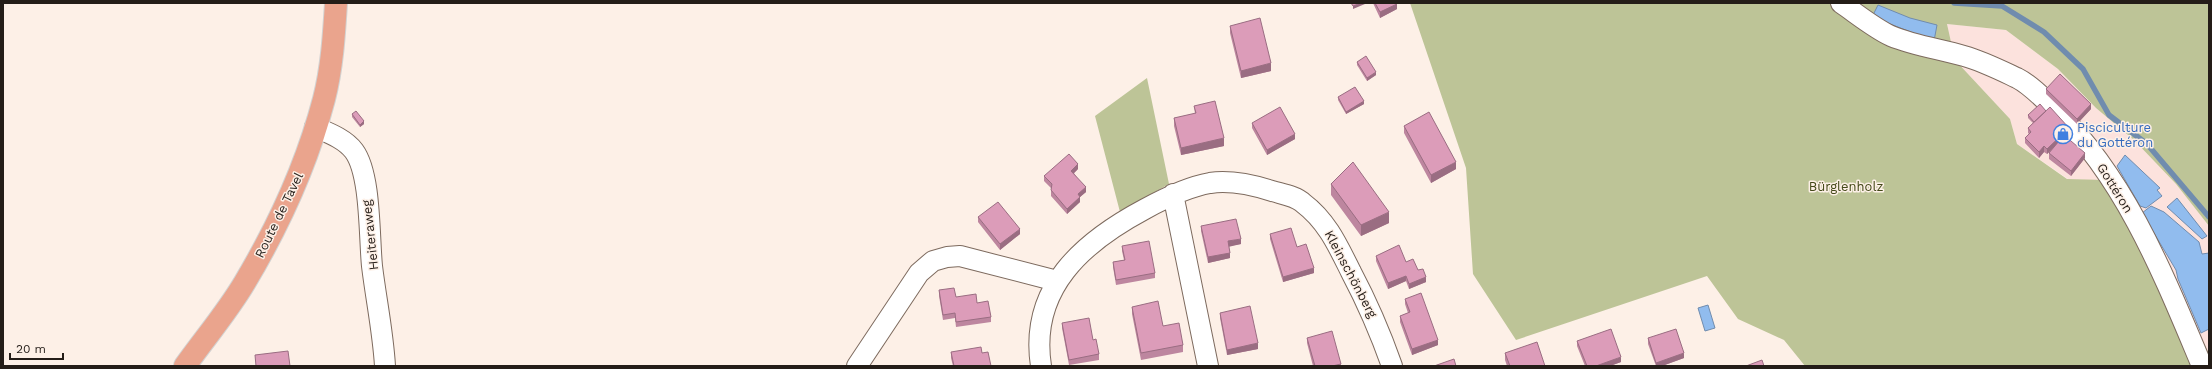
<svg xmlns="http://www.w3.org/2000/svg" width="2212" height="369" viewBox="0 0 2212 369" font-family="'Work Sans',sans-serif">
  <rect width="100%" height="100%" fill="#fdf0e7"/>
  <path fill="#fce2dd" d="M 1947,24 L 2006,30 L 2058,69 L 2096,108 L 2134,140 L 2176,184 L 2209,226 L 2209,354 L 2200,335 L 2144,245 L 2106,181 L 2068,179 L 2017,144 L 2010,119 L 1955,60 Z"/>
  <path fill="#bdc497" d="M 1410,3 L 2209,3 L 2209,226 L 2176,184 L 2134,140 L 2096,108 L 2058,69 L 2006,30 L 1947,24 L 1955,60 L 2010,119 L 2017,144 L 2067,179 L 2106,180 L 2144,245 L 2200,335 L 2209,354 L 2209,366 L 1805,366 L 1784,340 L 1738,319 L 1707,276 L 1516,340 L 1473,274 L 1466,168 Z
    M 1147,78 L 1169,184 L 1120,212 L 1095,116 Z"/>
  <path fill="#91bcee" stroke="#708cae" d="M 1878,5 L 1910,18 L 1937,25 L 1934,41 L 1872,17 Z
    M 2125,155 L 2160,188 L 2157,190 L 2162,196 L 2146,208 L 2140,206 L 2117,166 Z
    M 2177,198 L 2207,236 L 2202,239 L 2167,207 Z
    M 2151,206 L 2164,212 L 2199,242 L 2202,254 L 2209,253 L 2209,329 L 2201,333 L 2178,279 L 2176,270 L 2142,213 Z
    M 1708,305 L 1715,328 L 1705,331 L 1698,308 Z"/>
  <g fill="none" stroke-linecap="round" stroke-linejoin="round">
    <path stroke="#708cae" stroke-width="5.5" d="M 1954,3 L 2002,6 L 2044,32 L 2083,69 L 2109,115 L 2147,144 L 2209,217"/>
    <g stroke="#7d6a5e" stroke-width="22">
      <path id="minor" d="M 1841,3 C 1857,14 1874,28 1891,36 C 1915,46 1940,49 1964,56 C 1982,61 2000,70 2017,78 C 2031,85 2045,100 2056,111 C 2127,181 2164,276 2202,366
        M 315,127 C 329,133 345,139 354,151 C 371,174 369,236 372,266 C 376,299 383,332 385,366
        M 1173,194 L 1208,366
        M 857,366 L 919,273 L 933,261 L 947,257 L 960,256 L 1057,281
        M 1041,366 C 1029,288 1083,242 1145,209 C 1165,198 1187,187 1210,183 C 1230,180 1253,185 1272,191 C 1282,194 1296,196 1303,203 C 1327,221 1338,246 1351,272 C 1368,304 1380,332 1392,366"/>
    </g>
    <g stroke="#d3d2d1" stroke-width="24">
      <path id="major" d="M 185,366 C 205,338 228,311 245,282 C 279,225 307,164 324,99 C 332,68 334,35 336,3"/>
    </g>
    <use href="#minor" stroke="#fff" stroke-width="20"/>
    <use href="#major" stroke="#eaa48d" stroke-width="22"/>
  </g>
  <path fill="#bd869f" d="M 1373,3 L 1397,3 L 1397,9 L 1380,18 Z
    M 1230,26 L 1271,71 L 1241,78 L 1230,33 Z
    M 1357,62 L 1376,75 L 1367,81 L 1357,65 Z
    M 2046,89 L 2091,109 L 2077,124 L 2046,94 Z
    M 1338,97 L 1364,104 L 1346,114 L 1338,100 Z
    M 1194,106 L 1224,146 L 1181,155 L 1174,126 L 1174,118 L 1195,114 Z
    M 2046,111 L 2069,133 L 2066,137 L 2085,158 L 2071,176 L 2049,159 L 2049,153 L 2054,148 L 2047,154 L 2044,152 L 2039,158 L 2025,143 L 2025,138 L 2029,134 L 2028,133 L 2028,128 L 2033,123 L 2028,118 L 2028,115 Z
    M 352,114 L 364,124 L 360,127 L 352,117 Z
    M 1252,123 L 1295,139 L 1267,155 L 1252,128 Z
    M 1404,126 L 1456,169 L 1431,183 L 1404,133 Z
    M 1078,169 L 1074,173 L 1086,192 L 1080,197 L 1080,202 L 1067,214 L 1051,196 L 1051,188 L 1044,181 L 1044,176 Z
    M 1331,184 L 1389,223 L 1361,236 L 1331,195 Z
    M 978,217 L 1020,234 L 1000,250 L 978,222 Z
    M 1201,226 L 1241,244 L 1229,246 L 1230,258 L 1208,263 L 1201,231 Z
    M 1270,234 L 1297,247 L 1314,273 L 1283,282 L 1270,239 Z
    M 1122,246 L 1155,273 L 1155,278 L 1116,285 L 1113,267 L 1113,262 L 1124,260 L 1122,251 Z
    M 1376,256 L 1406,262 L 1418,270 L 1426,282 L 1409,289 L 1406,281 L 1388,289 L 1376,261 Z
    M 939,290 L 956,297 L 977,303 L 991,317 L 991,322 L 956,327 L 955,318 L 943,320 L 939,296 Z
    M 1405,299 L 1438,345 L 1412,355 L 1400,322 L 1400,316 L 1408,313 L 1405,304 Z
    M 1132,307 L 1163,326 L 1183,345 L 1183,352 L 1141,360 L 1132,314 Z
    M 1220,313 L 1258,349 L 1227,355 L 1220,318 Z
    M 1062,323 L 1093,340 L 1099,354 L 1099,360 L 1069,365 L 1062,328 Z
    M 1307,338 L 1341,366 L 1313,366 L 1307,343 Z
    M 1648,338 L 1684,358 L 1662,366 L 1656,366 L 1648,344 Z
    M 1577,341 L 1621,362 L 1610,366 L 1585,366 L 1577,346 Z
    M 951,352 L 982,353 L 991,366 L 953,366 L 951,358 Z
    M 1505,353 L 1545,366 L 1507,366 L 1505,360 Z"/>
  <path fill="#9a6d82" d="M 1361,3 L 1365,3 L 1365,4 L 1353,9 L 1353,6 Z
    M 1397,4 L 1397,9 L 1380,18 L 1380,12 Z
    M 1271,63 L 1271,71 L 1241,78 L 1241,71 Z
    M 1376,72 L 1376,75 L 1367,81 L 1367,78 Z
    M 1364,101 L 1364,104 L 1346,114 L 1346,112 Z
    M 2091,104 L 2091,109 L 2077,124 L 2077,119 Z
    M 364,121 L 364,124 L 360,127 L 360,125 Z
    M 2069,128 L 2069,133 L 2047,154 L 2047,149 Z
    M 1295,134 L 1295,139 L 1267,155 L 1267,150 Z
    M 1224,138 L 1224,146 L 1181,155 L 1181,148 Z
    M 2044,146 L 2044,152 L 2039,158 L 2039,152 Z
    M 2085,153 L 2085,158 L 2071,176 L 2071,171 Z
    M 1456,162 L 1456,169 L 1431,183 L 1431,175 Z
    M 1078,164 L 1078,169 L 1071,176 L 1071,171 Z
    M 1086,187 L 1086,192 L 1080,197 L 1080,202 L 1067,214 L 1067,209 L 1078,194 Z
    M 1389,212 L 1389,223 L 1361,236 L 1361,225 Z
    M 1020,229 L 1020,234 L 1000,250 L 1000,244 Z
    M 1241,239 L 1241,244 L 1228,247 L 1228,241 Z
    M 1230,253 L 1230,258 L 1208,263 L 1208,257 Z
    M 1314,268 L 1314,273 L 1283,282 L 1283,277 Z
    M 1406,276 L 1406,281 L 1388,289 L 1388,283 Z
    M 1426,277 L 1426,282 L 1409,289 L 1409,284 Z
    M 1438,340 L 1438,345 L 1412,355 L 1412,349 Z
    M 1258,343 L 1258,349 L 1227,355 L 1227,350 Z
    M 1684,353 L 1684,358 L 1662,366 L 1656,366 L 1656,363 Z
    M 1621,357 L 1621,362 L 1610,366 L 1596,366 Z
    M 1341,364 L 1341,366 L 1332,366 Z"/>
  <path fill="#dc9cb9" stroke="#9a6d82" d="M 1351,3 L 1361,3 L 1353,6 Z
    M 1375,3 L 1397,3 L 1397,4 L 1380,12 Z
    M 1260,18 L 1271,63 L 1241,71 L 1230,26 Z
    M 1366,56 L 1376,72 L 1367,78 L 1357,62 Z
    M 2060,74 L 2091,104 L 2077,119 L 2046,89 Z
    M 1355,87 L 1364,101 L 1346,112 L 1338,97 Z
    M 1215,101 L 1224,138 L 1181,148 L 1174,118 L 1196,113 L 1194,106 Z
    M 2040,104 L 2046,111 L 2034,122 L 2028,115 Z
    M 1280,107 L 1295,134 L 1267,150 L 1252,123 Z
    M 2050,107 L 2069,128 L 2047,149 L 2044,146 L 2039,152 L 2025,138 L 2031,132 L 2028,128 Z
    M 356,111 L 364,121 L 360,125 L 352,114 Z
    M 1429,112 L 1456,162 L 1431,175 L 1404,126 Z
    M 2064,135 L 2085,153 L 2071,171 L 2049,153 Z
    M 1069,154 L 1078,164 L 1071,171 L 1086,187 L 1078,194 L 1080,197 L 1067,209 L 1051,190 L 1052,184 L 1044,176 Z
    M 1353,162 L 1389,212 L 1361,225 L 1331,184 Z
    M 998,202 L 1020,229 L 1000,244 L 978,217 Z
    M 1236,219 L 1241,239 L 1228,241 L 1230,253 L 1208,257 L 1201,226 Z
    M 1291,228 L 1297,247 L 1306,244 L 1314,268 L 1283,277 L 1270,234 Z
    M 1149,241 L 1155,273 L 1116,280 L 1113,262 L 1125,260 L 1122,246 Z
    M 1399,245 L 1406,262 L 1413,259 L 1418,270 L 1423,269 L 1426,277 L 1409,284 L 1406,276 L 1388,283 L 1376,256 Z
    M 954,288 L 956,297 L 976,294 L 977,303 L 988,301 L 991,317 L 956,322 L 955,313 L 943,315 L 939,290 Z
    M 1421,293 L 1438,340 L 1412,349 L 1400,316 L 1410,312 L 1405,299 Z
    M 1158,301 L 1163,326 L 1179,323 L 1183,345 L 1141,353 L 1132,307 Z
    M 1250,306 L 1258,343 L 1227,350 L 1220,313 Z
    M 1089,318 L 1093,340 L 1096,339 L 1099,354 L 1069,360 L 1062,323 Z
    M 1611,329 L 1621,357 L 1596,366 L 1587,366 L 1577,341 Z
    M 1676,329 L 1684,353 L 1656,363 L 1648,338 Z
    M 1332,331 L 1341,364 L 1332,366 L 1315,366 L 1307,338 Z
    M 1537,342 L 1545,366 L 1510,366 L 1505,353 Z
    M 981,347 L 982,353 L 988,352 L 991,366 L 954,366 L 951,352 Z
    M 288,351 L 290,366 L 256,366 L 255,355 Z
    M 1454,359 L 1456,366 L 1434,366 Z
    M 1762,360 L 1764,366 L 1746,366 Z"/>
  <defs>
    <g id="shop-ring" transform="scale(1)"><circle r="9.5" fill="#fdf0e7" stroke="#3f7fe0" stroke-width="1.5"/><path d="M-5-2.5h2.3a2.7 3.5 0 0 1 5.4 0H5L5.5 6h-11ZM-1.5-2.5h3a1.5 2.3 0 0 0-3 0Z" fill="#3f7fe0"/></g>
  </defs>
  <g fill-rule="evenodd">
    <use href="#shop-ring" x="2063" y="134"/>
  </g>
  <g text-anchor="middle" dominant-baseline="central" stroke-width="3" stroke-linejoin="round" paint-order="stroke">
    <g font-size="13" fill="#366cbe" stroke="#fdf0e7" text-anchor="start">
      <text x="2077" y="127">Pisciculture<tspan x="2077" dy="15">du Gottéron</tspan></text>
    </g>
    <g font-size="13" fill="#444919" stroke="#fdf0e7">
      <text x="1846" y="186">Bürglenholz</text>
    </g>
    <g font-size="13" fill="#241d18" stroke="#fdf0e7">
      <text transform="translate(2115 188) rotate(58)">Gottéron</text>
      <text transform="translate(279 215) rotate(-64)">Route de Tavel</text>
      <text transform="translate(370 235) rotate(-96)">Heiteraweg</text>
      <text transform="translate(1351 274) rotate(62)">Kleinschönberg</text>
    </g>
  </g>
  <rect width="2212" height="369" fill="none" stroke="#241d18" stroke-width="8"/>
  <path d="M10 353v6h53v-6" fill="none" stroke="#241d18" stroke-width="2"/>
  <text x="16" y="353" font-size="12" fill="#241d18" stroke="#fdf0e7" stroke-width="3" paint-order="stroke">20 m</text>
</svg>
